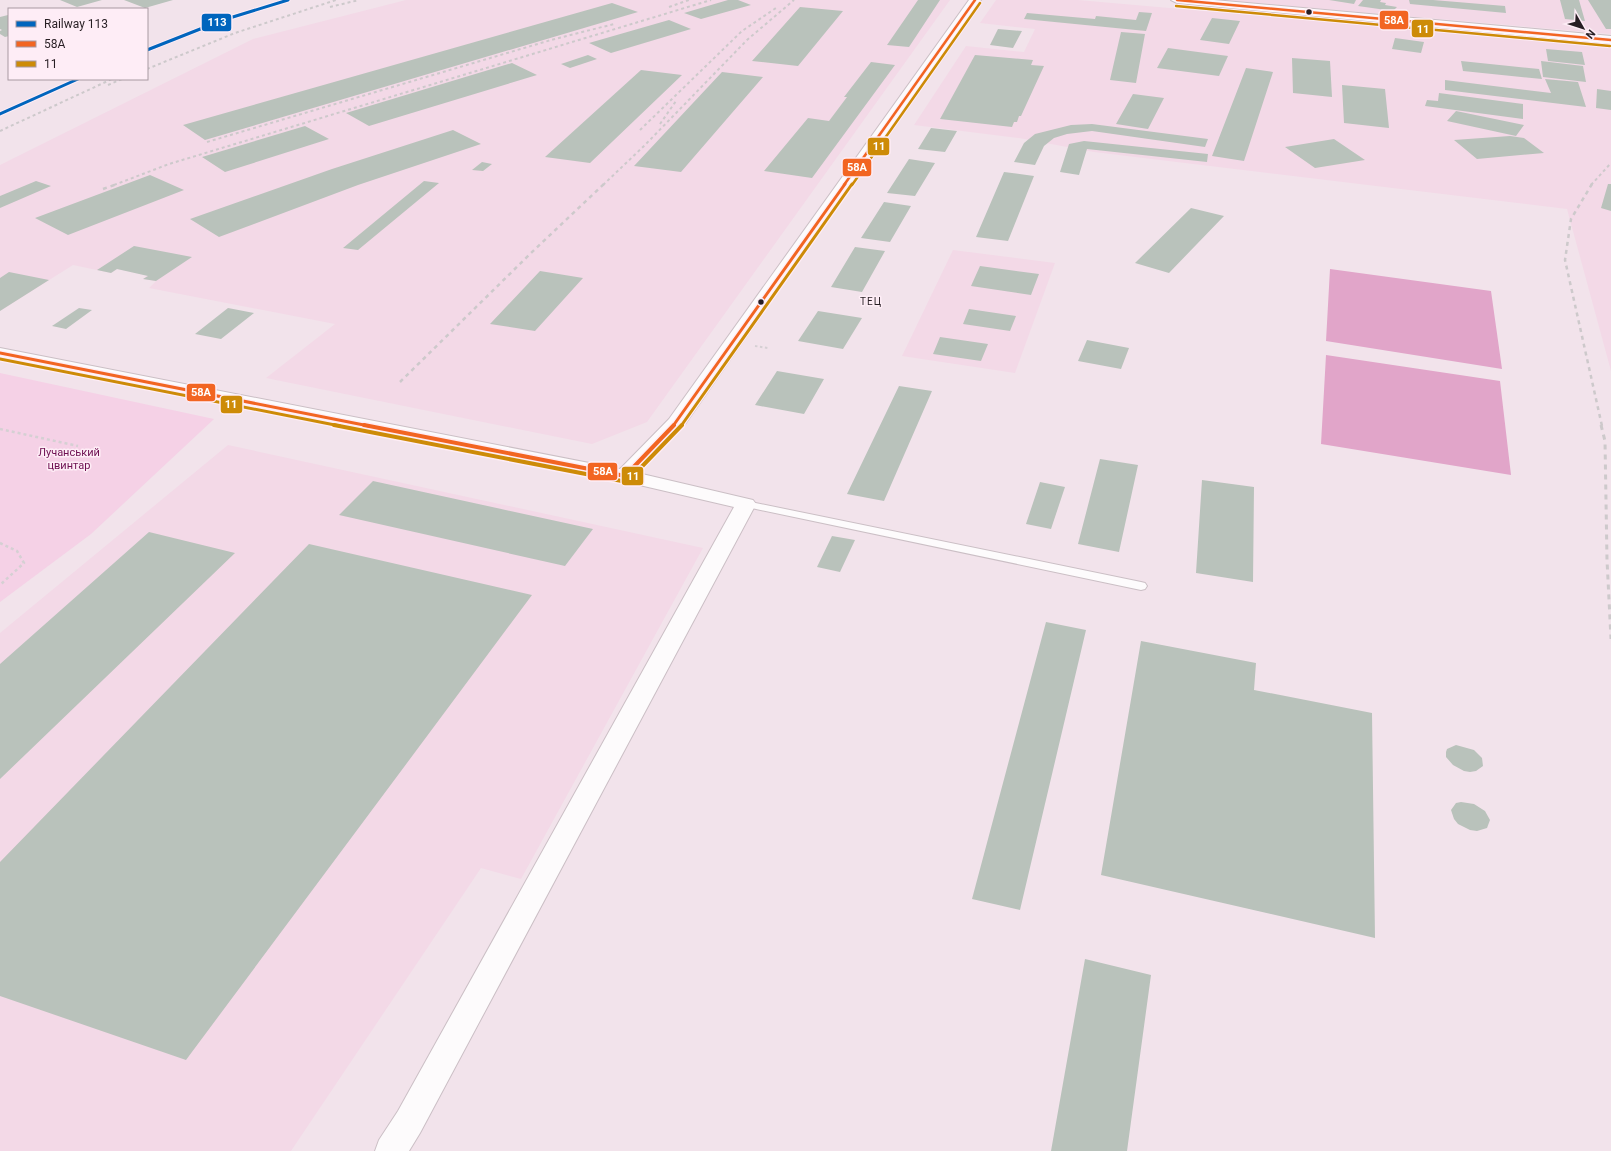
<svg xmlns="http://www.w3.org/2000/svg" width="1611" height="1151" viewBox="0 0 1611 1151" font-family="Roboto,sans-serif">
  <rect width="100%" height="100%" fill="#f2e3eb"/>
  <path fill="#f3d9e7" d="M 406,0 L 950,0 L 647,422 L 592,444 L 266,378 L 335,324 L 149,288 L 156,281 L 143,279 L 148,275 L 117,269 L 111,273 L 73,265 L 0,311 L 0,165 L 253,39 Z
    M 996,0 L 1078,0 L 1611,47 L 1611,371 L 1567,209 L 1094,152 L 1019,138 L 914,125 L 966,46 L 1024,52 L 1035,29 L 980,23 Z
    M 1222,0 L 1611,0 L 1611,34 Z
    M 953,250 L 1055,263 L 1015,373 L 902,356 Z
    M 228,445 L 703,548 L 521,879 L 481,868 L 291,1151 L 0,1151 L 0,633 Z"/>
  <path fill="#f5d1e6" d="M 0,373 L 214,419 L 91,534 L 0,602 Z"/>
  <path fill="#e1a5c9" d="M 1330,269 L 1491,291 L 1502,369 L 1326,341 Z
    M 1326,355 L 1500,381 L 1511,475 L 1321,444 Z"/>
  <path fill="#b9c2bb" d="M 60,0 L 102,0 L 77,7 Z
    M 124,0 L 173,0 L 145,8 Z
    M 728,0 L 738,0 L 751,5 L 701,19 L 684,13 Z
    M 918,0 L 940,0 L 909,47 L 887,45 Z
    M 1329,0 L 1356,0 L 1354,4 Z
    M 1363,0 L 1381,0 L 1380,2 L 1386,3 L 1385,5 L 1397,7 L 1393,11 L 1358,6 Z
    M 1409,0 L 1433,0 L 1505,6 L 1506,13 L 1410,4 Z
    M 1560,0 L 1579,0 L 1585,21 L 1565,19 Z
    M 1588,0 L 1611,0 L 1611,29 L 1606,29 Z
    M 612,3 L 638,12 L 205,140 L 183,125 Z
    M 800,7 L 843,11 L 798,66 L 752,61 Z
    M 1139,12 L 1152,13 L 1146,31 L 1024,19 L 1027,13 L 1095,19 L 1096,16 L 1136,20 Z
    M 8,15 L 9,16 L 9,36 L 5,37 L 0,34 L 0,31 L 2,30 L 0,29 L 0,17 Z
    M 1212,18 L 1240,21 L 1229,44 L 1200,40 Z
    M 669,20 L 691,29 L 611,53 L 589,43 Z
    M 998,29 L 1022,31 L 1013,48 L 990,45 Z
    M 1121,32 L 1145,34 L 1136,83 L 1110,80 Z
    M 1395,38 L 1424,42 L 1421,53 L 1392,49 Z
    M 1168,48 L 1228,56 L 1219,76 L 1157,68 Z
    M 1546,49 L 1582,52 L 1585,65 L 1548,61 Z
    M 588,55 L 597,59 L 570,68 L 561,64 Z
    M 975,55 L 1033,60 L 1031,65 L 1044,66 L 1021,116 L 1019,116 L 1017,122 L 1014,122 L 1012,127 L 940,119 Z
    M 1292,58 L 1330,61 L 1332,97 L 1293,93 Z
    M 1461,61 L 1539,69 L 1542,79 L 1463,71 Z
    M 1541,61 L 1583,66 L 1586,82 L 1543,77 Z
    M 871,62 L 895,65 L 812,178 L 764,171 L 808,118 L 829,121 L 847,97 L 844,97 Z
    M 512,63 L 537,75 L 369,126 L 346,113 Z
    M 1246,68 L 1273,72 L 1244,161 L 1212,156 Z
    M 641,70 L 682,75 L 590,163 L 545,157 Z
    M 722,72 L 763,77 L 681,172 L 634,166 Z
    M 1545,79 L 1578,82 L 1586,107 L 1445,90 L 1445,80 L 1551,93 Z
    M 1342,85 L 1385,89 L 1389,128 L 1344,123 Z
    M 1597,89 L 1611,91 L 1611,110 L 1596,108 Z
    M 1439,93 L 1523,104 L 1523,119 L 1425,106 L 1427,100 L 1438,101 Z
    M 1133,94 L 1164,98 L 1148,129 L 1116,124 Z
    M 1456,111 L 1524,125 L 1516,136 L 1447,121 Z
    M 1092,124 L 1208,139 L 1205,147 L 1092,131 L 1067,134 L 1054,138 L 1044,146 L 1035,165 L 1014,162 L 1024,143 L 1035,134 L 1071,125 Z
    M 305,126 L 329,139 L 225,172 L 202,157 Z
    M 931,128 L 957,131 L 945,152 L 918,149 Z
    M 453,130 L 481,144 L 358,185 L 219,237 L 190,219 L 332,169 Z
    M 1510,136 L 1524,138 L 1544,153 L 1477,159 L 1454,140 Z
    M 1334,139 L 1365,160 L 1315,168 L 1285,147 Z
    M 1084,141 L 1208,154 L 1207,162 L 1087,149 L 1079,175 L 1060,172 L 1069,144 Z
    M 909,159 L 935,163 L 915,196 L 887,193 Z
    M 482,162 L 492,164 L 483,171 L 472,170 Z
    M 1004,172 L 1034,176 L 1008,241 L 976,237 Z
    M 150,175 L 184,190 L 68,235 L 35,218 Z
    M 36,181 L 51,186 L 0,208 L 0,196 Z
    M 424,181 L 439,183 L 358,250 L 343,248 Z
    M 1608,184 L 1611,184 L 1611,211 L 1601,208 Z
    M 884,202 L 911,206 L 890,242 L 861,238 Z
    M 1191,208 L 1224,216 L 1169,273 L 1135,263 Z
    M 134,246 L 171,253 L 192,257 L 156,281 L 143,279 L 148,276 L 117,269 L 111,273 L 97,270 Z
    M 855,247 L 885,251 L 862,292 L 831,287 Z
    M 980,266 L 1039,274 L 1031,295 L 971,286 Z
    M 540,271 L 583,278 L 535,331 L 490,324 Z
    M 9,272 L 49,280 L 0,311 L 0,278 Z
    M 79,308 L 92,310 L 66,329 L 52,326 Z
    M 228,308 L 254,313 L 221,339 L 195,334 Z
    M 969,309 L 1016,316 L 1010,331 L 963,324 Z
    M 818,311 L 862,318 L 843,349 L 798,341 Z
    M 940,337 L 988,344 L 981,361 L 933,354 Z
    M 1087,340 L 1129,348 L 1121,369 L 1078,361 Z
    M 777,371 L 824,379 L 804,414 L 755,405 Z
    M 899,386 L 932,391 L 884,501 L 847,494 Z
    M 1100,459 L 1138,465 L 1119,552 L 1078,544 Z
    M 1202,480 L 1254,487 L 1253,582 L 1196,573 Z
    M 373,481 L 593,529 L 565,566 L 339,515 Z
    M 1040,482 L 1065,487 L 1051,529 L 1026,524 Z
    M 149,532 L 235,553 L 0,779 L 0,664 Z
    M 832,536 L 855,540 L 840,572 L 817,567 Z
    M 309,544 L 532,595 L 186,1060 L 0,996 L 0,862 Z
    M 1046,622 L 1086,630 L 1020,910 L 972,899 Z
    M 1141,641 L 1256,663 L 1254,690 L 1372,713 L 1375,938 L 1101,875 Z
    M 1456,745 L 1474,750 L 1482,758 L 1483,766 L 1476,771 L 1470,772 L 1464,771 L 1453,765 L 1446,757 L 1446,752 L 1447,749 Z
    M 1461,802 L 1474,804 L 1485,811 L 1490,820 L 1487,828 L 1477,831 L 1470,830 L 1458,824 L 1454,819 L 1451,810 L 1456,803 Z
    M 1085,959 L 1151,975 L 1127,1151 L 1051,1151 Z"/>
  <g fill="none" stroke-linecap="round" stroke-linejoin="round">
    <g stroke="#cbbfc5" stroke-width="2">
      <path id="service" d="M 746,501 L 1141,582 L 1145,583 L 1147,586 L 1145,589 L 1141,590 L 742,506 L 741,504 L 742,502 Z"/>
    </g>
    <g stroke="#cbbfc5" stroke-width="2">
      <path id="minor" d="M 625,470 L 753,500 L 756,504 L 420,1133 L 409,1151 L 375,1151 L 379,1140 L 398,1111 L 734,507 L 618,480 L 615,476 L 618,472 Z"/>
    </g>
    <g stroke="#cbbfc5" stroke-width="2">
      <path id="tertiary" d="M 969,0 L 981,0 L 683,427 L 632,480 L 625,482 L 0,358 L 0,348 L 620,469 L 669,419 Z
        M 1171,0 L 1214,0 L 1611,36 L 1611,44 L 1177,3 Z"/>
    </g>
    <path stroke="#d5d0d3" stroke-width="2" stroke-dasharray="2.5 2.5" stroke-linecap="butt" d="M 755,346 L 768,348"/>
    <path stroke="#d5d0d3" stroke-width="2.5" stroke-dasharray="3 3" stroke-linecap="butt" d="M 0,429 L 78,446
      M 0,543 L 17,551 L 24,563 L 0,585"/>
    <use href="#service" fill="#fdfbfc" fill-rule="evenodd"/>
    <use href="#minor" fill="#fdfbfc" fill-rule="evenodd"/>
    <use href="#tertiary" fill="#fdfbfc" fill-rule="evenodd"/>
    <path stroke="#cdc9cb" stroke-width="2" stroke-dasharray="3 3" stroke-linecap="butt" d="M 330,7 L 359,0
      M 669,7 L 689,0
      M 147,69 L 235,33 L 336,0
      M 108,85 L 122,79
      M 660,124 L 676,101
      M 640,130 L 742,31 L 776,8
      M 0,131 L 112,79
      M 207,142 L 551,40 L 614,24
      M 114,185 L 169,164 L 711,0
      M 603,185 L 645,145 L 747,40 L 794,0
      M 1591,185 L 1611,163"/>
    <path stroke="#cdc9cb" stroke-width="2.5" stroke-dasharray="4 4" stroke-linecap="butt" d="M 1592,184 L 1571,219 L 1565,260 L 1602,426
      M 103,189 L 117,184
      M 400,382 L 530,254 L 604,184"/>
    <path stroke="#cdc9cb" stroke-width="3" stroke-dasharray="5 5" stroke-linecap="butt" d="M 1601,425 L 1605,441 L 1607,560 L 1611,639"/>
    <g stroke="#feedf6" stroke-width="4.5">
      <path id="bus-1-far2" d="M 1177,0 L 1611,40
        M 844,185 L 975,0"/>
    </g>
    <g stroke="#feedf6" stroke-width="5.5">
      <path id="bus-1-far1" d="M 0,353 L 369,426
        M 673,426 L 845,184"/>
    </g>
    <g stroke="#feedf6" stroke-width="7">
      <path id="bus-1" d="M 364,425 L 625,476 L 674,425"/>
    </g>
    <g stroke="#feedf6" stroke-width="4.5">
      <path id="bus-2-far2" d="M 1176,6 L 1610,46
        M 852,185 L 980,3"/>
    </g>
    <g stroke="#feedf6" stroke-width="5.5">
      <path id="bus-2-far1" d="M 0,359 L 340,426
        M 681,426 L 852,184"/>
    </g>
    <g stroke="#feedf6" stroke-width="7">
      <path id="bus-2" d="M 334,425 L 627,482 L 682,425"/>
    </g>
    <use href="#bus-1-far2" stroke="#f26522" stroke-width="2.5"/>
    <use href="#bus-1-far1" stroke="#f26522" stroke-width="3"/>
    <use href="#bus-1" stroke="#f26522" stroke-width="4"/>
    <use href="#bus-2-far2" stroke="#cd8b07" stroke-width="2.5"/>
    <use href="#bus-2-far1" stroke="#cd8b07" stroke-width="3"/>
    <use href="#bus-2" stroke="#cd8b07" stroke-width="4"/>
    <g stroke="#feedf6" stroke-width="5">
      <path id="rail-1" d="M 147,50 L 223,20 L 288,0
        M 0,114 L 78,79"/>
    </g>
    <use href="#rail-1" stroke="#0065bd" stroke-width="3"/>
  </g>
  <g fill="#271e23" stroke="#feedf6" stroke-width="1.5">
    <circle cx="1309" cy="12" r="3.5"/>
    <circle cx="761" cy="302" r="3.5"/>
  </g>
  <g text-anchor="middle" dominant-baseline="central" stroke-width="3" stroke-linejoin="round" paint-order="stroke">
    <g font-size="10" letter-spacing="1" fill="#271e23" stroke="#feedf6">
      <text x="871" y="301">ТЕЦ</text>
    </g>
    <g font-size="11" fill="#6e0f51" stroke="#feedf6">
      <text x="69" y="452">Лучанський<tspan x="69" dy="13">цвинтар</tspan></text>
    </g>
  </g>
  <g stroke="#feedf6" stroke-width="1.5">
    <rect x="1379" y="10" width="30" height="20" rx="4" fill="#f26522"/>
    <rect x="201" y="13" width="31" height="19" rx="4" fill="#0065bd"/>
    <rect x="1411" y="19" width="23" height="19" rx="4" fill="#cd8b07"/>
    <rect x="867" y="137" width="23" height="19" rx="4" fill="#cd8b07"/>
    <rect x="842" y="158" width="30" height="19" rx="4" fill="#f26522"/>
    <rect x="186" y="383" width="30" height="19" rx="4" fill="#f26522"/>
    <rect x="220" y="395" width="23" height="19" rx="4" fill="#cd8b07"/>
    <rect x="587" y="462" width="31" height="19" rx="4" fill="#f26522"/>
    <rect x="621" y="466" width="23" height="20" rx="4" fill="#cd8b07"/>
  </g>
  <g font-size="11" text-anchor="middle" font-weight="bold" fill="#fff">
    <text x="1394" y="24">58А</text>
    <text x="217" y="26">113</text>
    <text x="1423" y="33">11</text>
    <text x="879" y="150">11</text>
    <text x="857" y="171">58А</text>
    <text x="201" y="396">58А</text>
    <text x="231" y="408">11</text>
    <text x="603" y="475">58А</text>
    <text x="633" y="480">11</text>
  </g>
  <rect x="8" y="8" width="140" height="72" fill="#feedf6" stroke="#a89aa2"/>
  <rect x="16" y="21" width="20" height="6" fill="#0065bd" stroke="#a89aa2"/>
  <text x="44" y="28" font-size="12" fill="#271e23">Railway 113</text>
  <rect x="16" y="41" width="20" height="6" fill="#f26522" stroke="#a89aa2"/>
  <text x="44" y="48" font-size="12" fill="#271e23">58А</text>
  <rect x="16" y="61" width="20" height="6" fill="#cd8b07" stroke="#a89aa2"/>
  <text x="44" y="68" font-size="12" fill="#271e23">11</text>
  <g transform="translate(1583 28) rotate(129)" stroke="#feedf6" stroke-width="3" paint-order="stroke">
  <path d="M0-3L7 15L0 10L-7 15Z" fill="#271e23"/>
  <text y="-6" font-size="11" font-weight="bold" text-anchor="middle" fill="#271e23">N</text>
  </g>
</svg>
